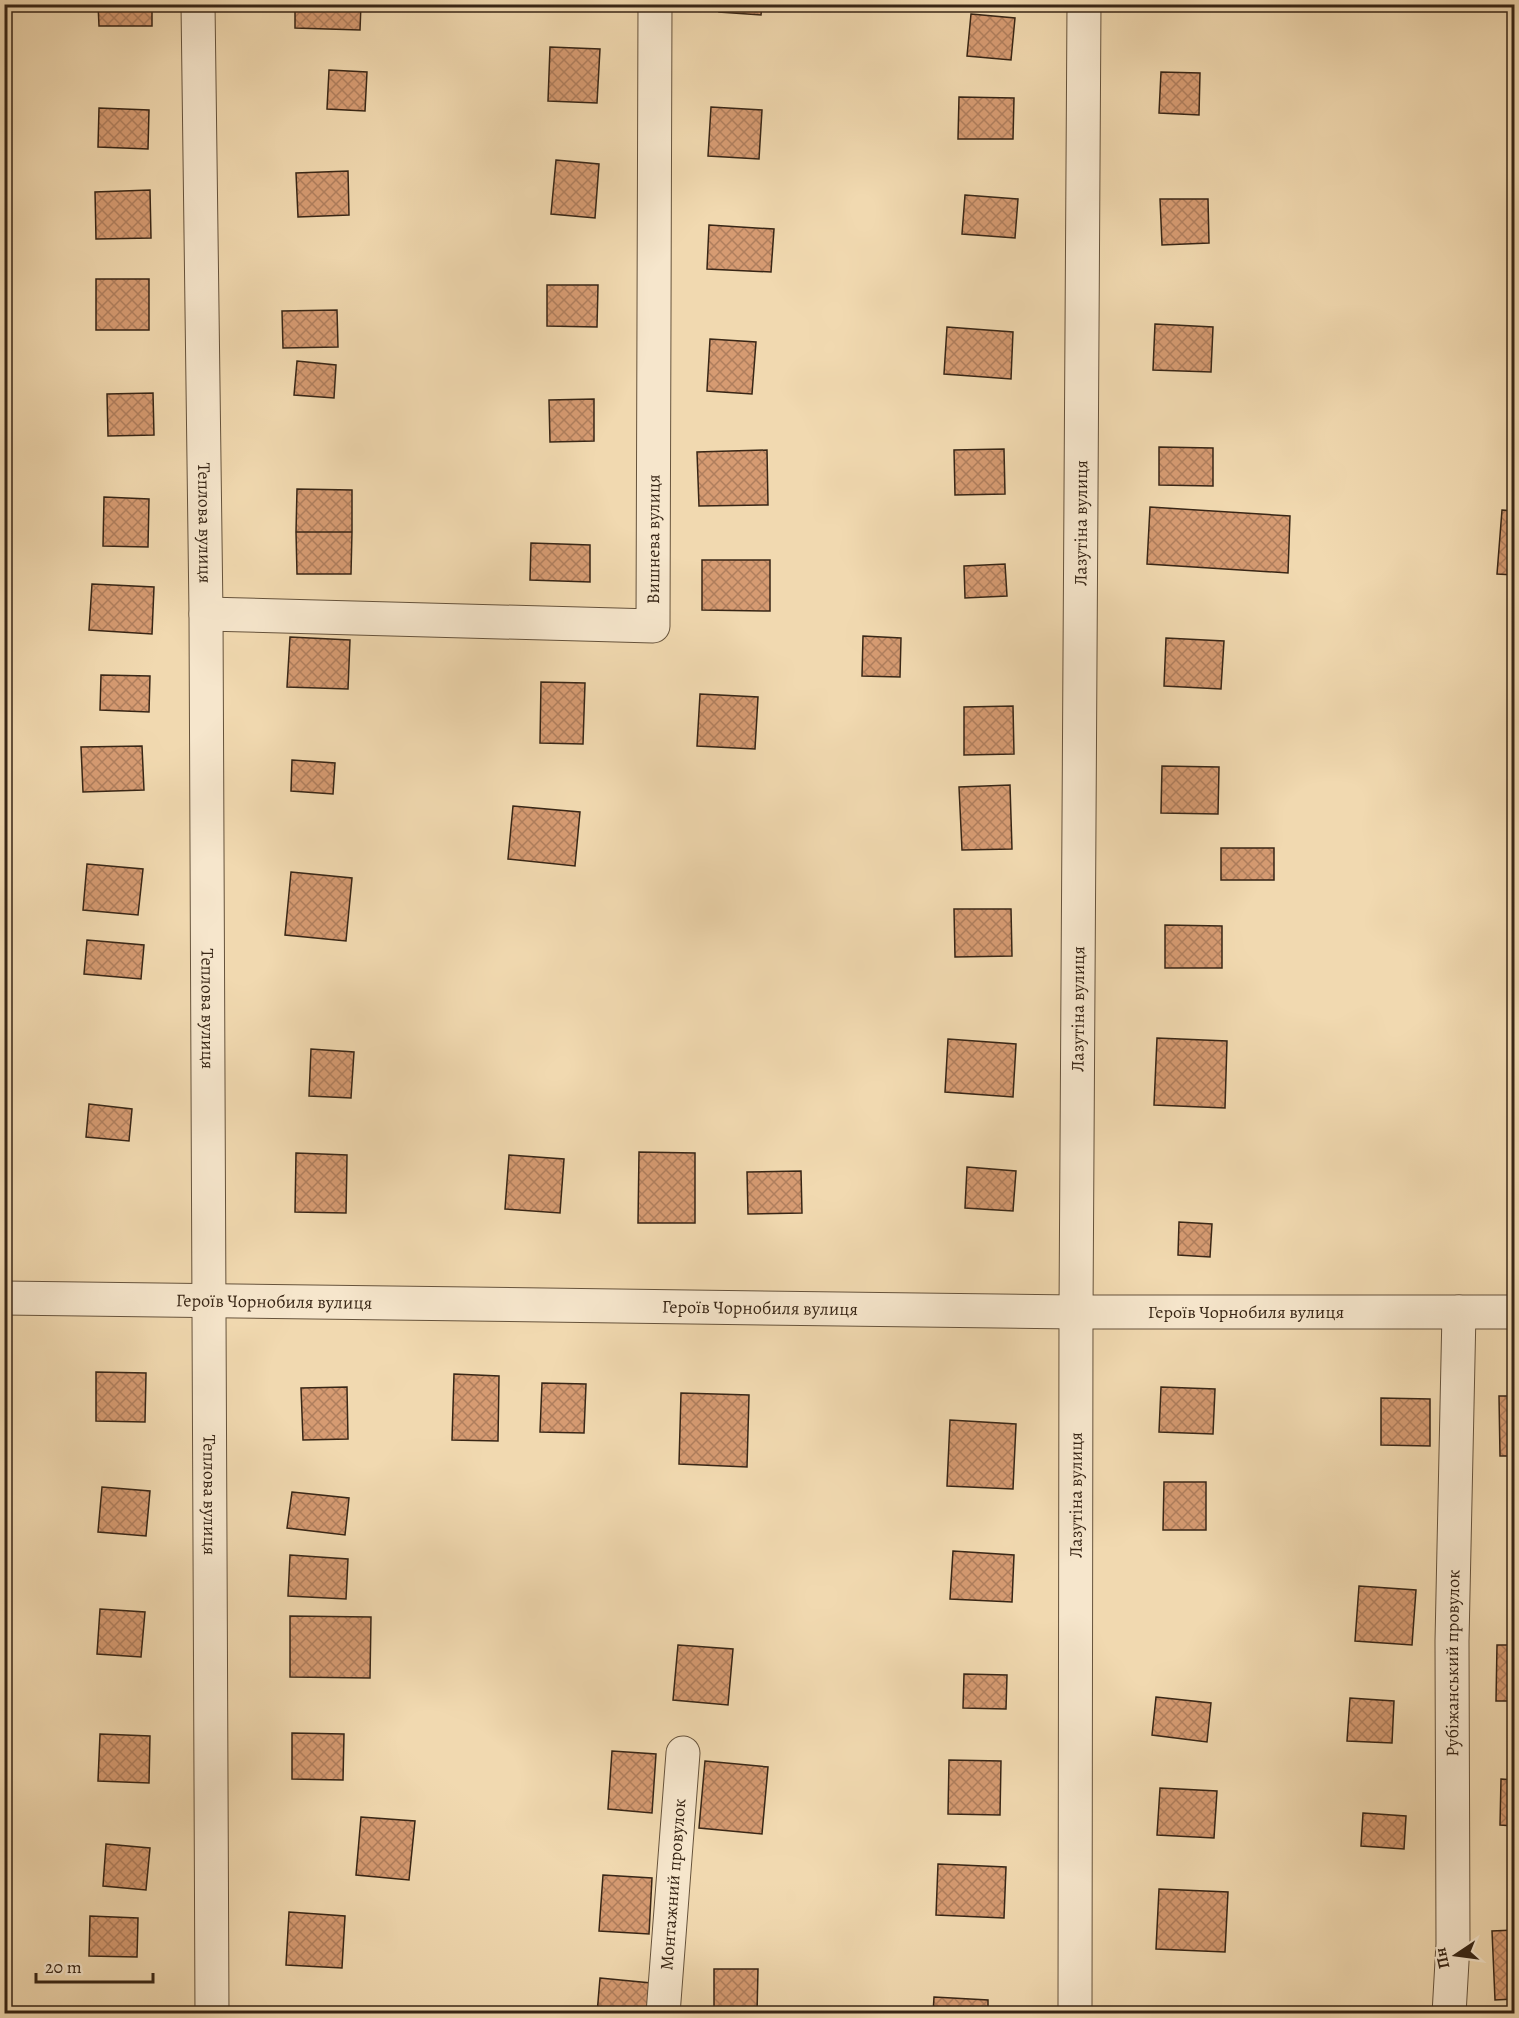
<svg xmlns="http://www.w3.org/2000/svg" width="1519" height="2018" viewBox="0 0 1519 2018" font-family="Alegreya,serif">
  <defs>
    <pattern id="building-cross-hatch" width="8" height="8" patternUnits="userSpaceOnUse" patternTransform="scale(1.5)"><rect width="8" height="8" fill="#d69b72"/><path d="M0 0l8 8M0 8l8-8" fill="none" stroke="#af7e5d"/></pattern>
  </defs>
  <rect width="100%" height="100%" fill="#f1d9b0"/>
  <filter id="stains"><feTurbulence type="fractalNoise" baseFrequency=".00333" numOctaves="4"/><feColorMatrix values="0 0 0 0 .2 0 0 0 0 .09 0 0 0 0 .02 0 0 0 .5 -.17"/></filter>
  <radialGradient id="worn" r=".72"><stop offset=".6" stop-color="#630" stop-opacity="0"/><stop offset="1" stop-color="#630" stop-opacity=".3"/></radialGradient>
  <path fill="url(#building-cross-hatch)" stroke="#382616" stroke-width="1.5" d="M 98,4 L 152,4 L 152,26 L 99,26 Z
    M 295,4 L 361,4 L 360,30 L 295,28 Z
    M 720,4 L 762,4 L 761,15 L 719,12 Z
    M 971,14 L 1015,18 L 1011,60 L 967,56 Z
    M 550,47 L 600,49 L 597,103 L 548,101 Z
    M 329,70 L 367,72 L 365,111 L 327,109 Z
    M 1161,72 L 1200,73 L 1199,115 L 1159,113 Z
    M 959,97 L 1014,98 L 1013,139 L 958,139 Z
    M 711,107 L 762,110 L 759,159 L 708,156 Z
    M 99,108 L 149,110 L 148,149 L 98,147 Z
    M 556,160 L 599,164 L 595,218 L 551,214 Z
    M 348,171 L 349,215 L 298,217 L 296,173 Z
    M 150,190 L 151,238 L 96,239 L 95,192 Z
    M 965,195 L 1018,199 L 1015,238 L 962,234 Z
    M 1160,199 L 1208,199 L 1209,243 L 1162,245 Z
    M 709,225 L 774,229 L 771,272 L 707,269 Z
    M 96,279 L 149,279 L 149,330 L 96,330 Z
    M 547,285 L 598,285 L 597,327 L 547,326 Z
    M 337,310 L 338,347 L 283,348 L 282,311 Z
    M 1155,324 L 1213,327 L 1211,372 L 1153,370 Z
    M 947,327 L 1013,332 L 1011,379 L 944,374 Z
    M 710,339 L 756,342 L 752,394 L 707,391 Z
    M 297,361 L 336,365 L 334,398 L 294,395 Z
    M 153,393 L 154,435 L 108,436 L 107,394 Z
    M 594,399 L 594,441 L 550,442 L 549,400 Z
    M 1159,447 L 1213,448 L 1213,486 L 1159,485 Z
    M 1004,449 L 1005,494 L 955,495 L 954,450 Z
    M 767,450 L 768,505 L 699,506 L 697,452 Z
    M 297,489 L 352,490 L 352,532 L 296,532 Z
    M 104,497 L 149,499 L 148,547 L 103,546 Z
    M 1150,507 L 1290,516 L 1288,573 L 1147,564 Z
    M 1502,510 L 1514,511 L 1514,575 L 1497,574 Z
    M 296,532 L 352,532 L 351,574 L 297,574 Z
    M 531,543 L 590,545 L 590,582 L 530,580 Z
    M 702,560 L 770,560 L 770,611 L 702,610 Z
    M 1005,564 L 1007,596 L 965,598 L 964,566 Z
    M 92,584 L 154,587 L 152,634 L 89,630 Z
    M 863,636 L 901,638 L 900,677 L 862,676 Z
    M 290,637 L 350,640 L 348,689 L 287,687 Z
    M 1166,638 L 1224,641 L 1221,689 L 1164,686 Z
    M 101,675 L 150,676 L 149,712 L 100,710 Z
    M 541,682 L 585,683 L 583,744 L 540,743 Z
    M 700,694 L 758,697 L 755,749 L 697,746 Z
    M 1013,706 L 1014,754 L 964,755 L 964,707 Z
    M 142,746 L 144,790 L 83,792 L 81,747 Z
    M 292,760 L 335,763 L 333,794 L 291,791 Z
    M 1162,766 L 1219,767 L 1218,814 L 1161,813 Z
    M 1010,785 L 1012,849 L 962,850 L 959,787 Z
    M 513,806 L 580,812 L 575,866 L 508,859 Z
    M 1221,848 L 1274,848 L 1274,880 L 1221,880 Z
    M 87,864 L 143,869 L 138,915 L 83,910 Z
    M 291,872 L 352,878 L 346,941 L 285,935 Z
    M 954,909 L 1011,909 L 1012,956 L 955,957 Z
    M 1165,925 L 1222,926 L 1222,968 L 1165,968 Z
    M 87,940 L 144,945 L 141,979 L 84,974 Z
    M 1157,1038 L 1227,1041 L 1225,1108 L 1154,1105 Z
    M 948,1039 L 1016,1044 L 1013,1097 L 945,1092 Z
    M 311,1049 L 354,1052 L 351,1098 L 309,1096 Z
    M 89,1104 L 132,1109 L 129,1141 L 86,1137 Z
    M 639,1152 L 695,1153 L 695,1223 L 638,1223 Z
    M 296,1153 L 347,1155 L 346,1213 L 295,1212 Z
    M 509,1155 L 564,1159 L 560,1213 L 505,1209 Z
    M 967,1167 L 1016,1171 L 1013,1211 L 965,1208 Z
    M 801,1171 L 802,1213 L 748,1214 L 747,1172 Z
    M 1179,1222 L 1212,1224 L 1210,1257 L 1178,1255 Z
    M 96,1372 L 146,1373 L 145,1422 L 96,1421 Z
    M 454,1374 L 499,1376 L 498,1441 L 452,1440 Z
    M 542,1383 L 586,1384 L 584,1433 L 540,1432 Z
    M 347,1387 L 348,1439 L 303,1440 L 301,1388 Z
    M 1161,1387 L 1215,1389 L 1213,1434 L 1159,1432 Z
    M 681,1393 L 749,1395 L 747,1467 L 679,1464 Z
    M 1499,1396 L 1514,1396 L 1514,1456 L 1500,1456 Z
    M 1381,1398 L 1430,1399 L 1430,1446 L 1381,1445 Z
    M 950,1420 L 1016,1424 L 1013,1489 L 947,1486 Z
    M 1164,1482 L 1206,1482 L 1206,1530 L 1163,1530 Z
    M 102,1487 L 150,1491 L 146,1536 L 98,1532 Z
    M 292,1492 L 349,1498 L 345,1535 L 287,1528 Z
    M 953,1551 L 1014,1555 L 1012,1602 L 950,1599 Z
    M 290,1555 L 348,1559 L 346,1599 L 288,1596 Z
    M 1359,1586 L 1416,1590 L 1412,1645 L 1355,1641 Z
    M 100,1609 L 145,1612 L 141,1657 L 97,1654 Z
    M 290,1616 L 371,1617 L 370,1678 L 290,1677 Z
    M 678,1645 L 733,1649 L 728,1705 L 673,1700 Z
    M 1497,1645 L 1514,1645 L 1514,1701 L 1496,1701 Z
    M 964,1674 L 1007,1675 L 1006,1709 L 963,1708 Z
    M 1156,1697 L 1211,1703 L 1207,1742 L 1152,1735 Z
    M 1350,1698 L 1394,1701 L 1392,1743 L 1347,1741 Z
    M 292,1733 L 344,1734 L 343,1780 L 292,1779 Z
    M 100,1734 L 150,1736 L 149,1783 L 98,1781 Z
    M 612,1751 L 656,1754 L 652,1813 L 608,1809 Z
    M 949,1760 L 1001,1761 L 1000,1815 L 948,1814 Z
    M 705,1761 L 768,1767 L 762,1834 L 699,1828 Z
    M 1501,1779 L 1514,1780 L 1514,1826 L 1500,1825 Z
    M 1160,1788 L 1217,1791 L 1214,1838 L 1157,1835 Z
    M 1363,1813 L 1406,1816 L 1404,1849 L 1361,1846 Z
    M 361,1817 L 415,1821 L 409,1880 L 356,1875 Z
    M 106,1844 L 150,1848 L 146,1890 L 103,1886 Z
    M 938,1864 L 1006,1867 L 1004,1918 L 936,1915 Z
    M 603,1875 L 652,1878 L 649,1934 L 599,1931 Z
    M 1159,1889 L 1228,1892 L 1225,1952 L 1156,1949 Z
    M 289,1912 L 345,1916 L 342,1968 L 286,1965 Z
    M 90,1916 L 138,1918 L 137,1957 L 89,1956 Z
    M 1514,1930 L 1514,1999 L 1495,2000 L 1492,1931 Z
    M 714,1969 L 758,1969 L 757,2014 L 714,2014 Z
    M 600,1978 L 651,1983 L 648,2014 L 597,2014 Z
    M 934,1997 L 988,2000 L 988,2014 L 933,2014 Z"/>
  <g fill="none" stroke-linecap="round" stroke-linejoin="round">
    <g stroke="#66533c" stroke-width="35">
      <g id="minor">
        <path id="s1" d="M 198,4 L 206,614 L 212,2014"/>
        <path id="s2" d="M 206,614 L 653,626 L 655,4"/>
        <path id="s3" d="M 4,1298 L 1076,1312 L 1514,1312"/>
        <path id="s4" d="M 663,2014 L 683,1753"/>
        <path id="s5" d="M 1075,2014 L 1076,1312 L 1084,4"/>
        <path id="s6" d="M 1449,2014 L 1453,1944 L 1452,1641 L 1459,1312"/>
      </g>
    </g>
    <use href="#minor" stroke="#f6e6cc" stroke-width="33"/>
  </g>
  <g text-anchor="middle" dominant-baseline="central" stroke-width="4.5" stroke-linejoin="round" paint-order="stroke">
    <g font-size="18" fill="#382616" stroke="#f6e6cc">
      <text stroke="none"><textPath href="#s1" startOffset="519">Теплова вулиця</textPath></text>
      <text stroke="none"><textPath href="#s5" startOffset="1491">Лазутіна вулиця</textPath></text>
      <text stroke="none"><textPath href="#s2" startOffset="534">Вишнева вулиця</textPath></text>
      <text stroke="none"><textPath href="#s1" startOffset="1005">Теплова вулиця</textPath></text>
      <text stroke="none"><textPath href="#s5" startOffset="1005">Лазутіна вулиця</textPath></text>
      <text stroke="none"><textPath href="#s3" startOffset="270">Героїв Чорнобиля вулиця</textPath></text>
      <text stroke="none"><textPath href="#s3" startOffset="756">Героїв Чорнобиля вулиця</textPath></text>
      <text stroke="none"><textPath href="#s3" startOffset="1242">Героїв Чорнобиля вулиця</textPath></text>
      <text stroke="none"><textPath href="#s1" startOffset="1491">Теплова вулиця</textPath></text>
      <text stroke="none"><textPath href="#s5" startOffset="519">Лазутіна вулиця</textPath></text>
      <text stroke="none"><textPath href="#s6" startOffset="351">Рубіжанський провулок</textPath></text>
      <text stroke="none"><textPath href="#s4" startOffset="130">Монтажний провулок</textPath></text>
    </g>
  </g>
  <rect width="1519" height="2018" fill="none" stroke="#f1d9b0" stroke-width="24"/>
  <rect x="6" y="6" width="1507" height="2006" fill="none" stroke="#382616" stroke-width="3"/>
  <rect x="12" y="12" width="1495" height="1994" fill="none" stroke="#382616" stroke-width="1.5"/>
  <g transform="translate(1456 1955) rotate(257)" stroke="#f6e6cc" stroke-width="4.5" paint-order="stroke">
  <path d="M0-4.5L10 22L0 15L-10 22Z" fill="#382616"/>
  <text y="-9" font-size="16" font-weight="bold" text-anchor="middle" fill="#382616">Пн</text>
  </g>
  <path d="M36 1973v9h117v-9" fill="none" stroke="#382616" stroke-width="3"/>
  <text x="45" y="1973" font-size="18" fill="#382616" stroke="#f6e6cc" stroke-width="4.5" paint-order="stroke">20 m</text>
  <rect width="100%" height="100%" filter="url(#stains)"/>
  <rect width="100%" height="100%" fill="url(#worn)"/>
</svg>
